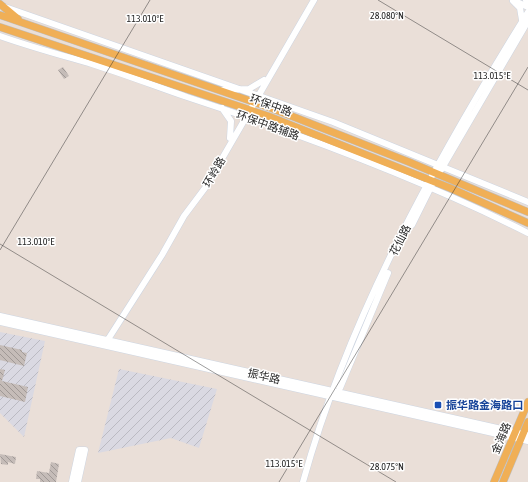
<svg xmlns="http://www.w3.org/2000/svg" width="528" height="482" viewBox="0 0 528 482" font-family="'Asap Condensed','Noto Sans SC',sans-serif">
  <defs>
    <pattern id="industrial-furrows" width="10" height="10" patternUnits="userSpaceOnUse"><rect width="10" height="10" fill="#dad9e2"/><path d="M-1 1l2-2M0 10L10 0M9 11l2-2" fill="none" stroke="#bbbac2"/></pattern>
    <pattern id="building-back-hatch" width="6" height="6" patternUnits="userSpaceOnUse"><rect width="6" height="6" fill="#c5bcb8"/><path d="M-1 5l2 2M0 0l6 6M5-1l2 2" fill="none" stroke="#a09996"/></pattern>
  </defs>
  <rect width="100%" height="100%" fill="#eadfd8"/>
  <path fill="url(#industrial-furrows)" d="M 0,332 L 45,341 L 24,437 L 0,413 Z
    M 119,369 L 217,389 L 199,448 L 171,438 L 98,453 Z"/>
  <path fill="url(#building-back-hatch)" d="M 63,67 L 69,76 L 64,79 L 58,70 Z
    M 0,345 L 22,350 L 22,352 L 27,353 L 24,366 L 0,360 Z
    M 0,369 L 5,370 L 2,381 L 28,387 L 25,402 L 0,396 Z
    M 0,454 L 16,457 L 15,464 L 8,462 L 8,465 L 1,464 Z
    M 51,462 L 59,464 L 56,482 L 40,482 L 40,479 L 36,479 L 37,471 L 49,473 Z"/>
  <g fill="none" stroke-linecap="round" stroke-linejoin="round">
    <g stroke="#cdd5e1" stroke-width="7">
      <path id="secondary" d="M 526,0 L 528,1
        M 513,1 L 520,8 L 522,20
        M 517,2 L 528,7
        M 5,7 L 333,122 L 528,202
        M 0,36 C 31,47 61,55 92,64 C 124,74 155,86 187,97 C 303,135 419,178 528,233
        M 223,90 L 249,89 L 264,80
        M 222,108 L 231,121 L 230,138
        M 441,170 L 528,21
        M 412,225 L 432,185
        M 0,316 L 528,435
        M 0,322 L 528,441
        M 107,341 L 162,255 L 184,216 L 205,188 L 314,0
        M 340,388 L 388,273
        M 72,482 L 79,450 L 85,450 L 78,482
        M 303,482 C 349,315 437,159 528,12"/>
    </g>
    <g stroke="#bebebe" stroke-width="8">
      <path id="primary" d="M 0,4 L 18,19
        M 0,15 L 271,108 L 409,162 L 528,212
        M 0,27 L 268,116 L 450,188 L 528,223
        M 494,482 L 528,402
        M 503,482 L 528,422"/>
    </g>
    <use href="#secondary" stroke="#fff" stroke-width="6"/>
    <use href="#primary" stroke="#f0af56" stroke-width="7"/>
  </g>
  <path fill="none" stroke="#272727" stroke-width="1" stroke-opacity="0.45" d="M 378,0 L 528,90M 0,244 L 396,482M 0,250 L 150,0M 279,482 L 528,67"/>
  <rect fill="#1a4fb4" stroke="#fff" stroke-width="1.5" x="434" y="401" width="8" height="8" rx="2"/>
  <g text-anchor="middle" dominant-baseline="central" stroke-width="3" stroke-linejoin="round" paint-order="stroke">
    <g font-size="11" fill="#272727" stroke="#fff">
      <text transform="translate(271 105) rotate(20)">环保中路</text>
      <text transform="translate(268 125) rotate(20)">环保中路辅路</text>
      <text transform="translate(214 172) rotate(-60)">环岭路</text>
      <text transform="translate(400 240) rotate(-63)">花仙路</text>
      <text transform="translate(264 376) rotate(13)">振华路</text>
      <text transform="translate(501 438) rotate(-67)">金海路</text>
    </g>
    <g font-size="11" font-weight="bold" fill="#164399" stroke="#fff" text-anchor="start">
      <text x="446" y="405">振华路金海路口</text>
    </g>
  </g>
  <g font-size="10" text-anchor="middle" fill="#272727" stroke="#fff" stroke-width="3" stroke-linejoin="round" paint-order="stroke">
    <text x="387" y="19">28.080°N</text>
    <text x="145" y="22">113.010°E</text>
    <text x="492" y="79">113.015°E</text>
    <text x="36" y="245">113.010°E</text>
    <text x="284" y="467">113.015°E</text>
    <text x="387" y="470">28.075°N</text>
  </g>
</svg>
